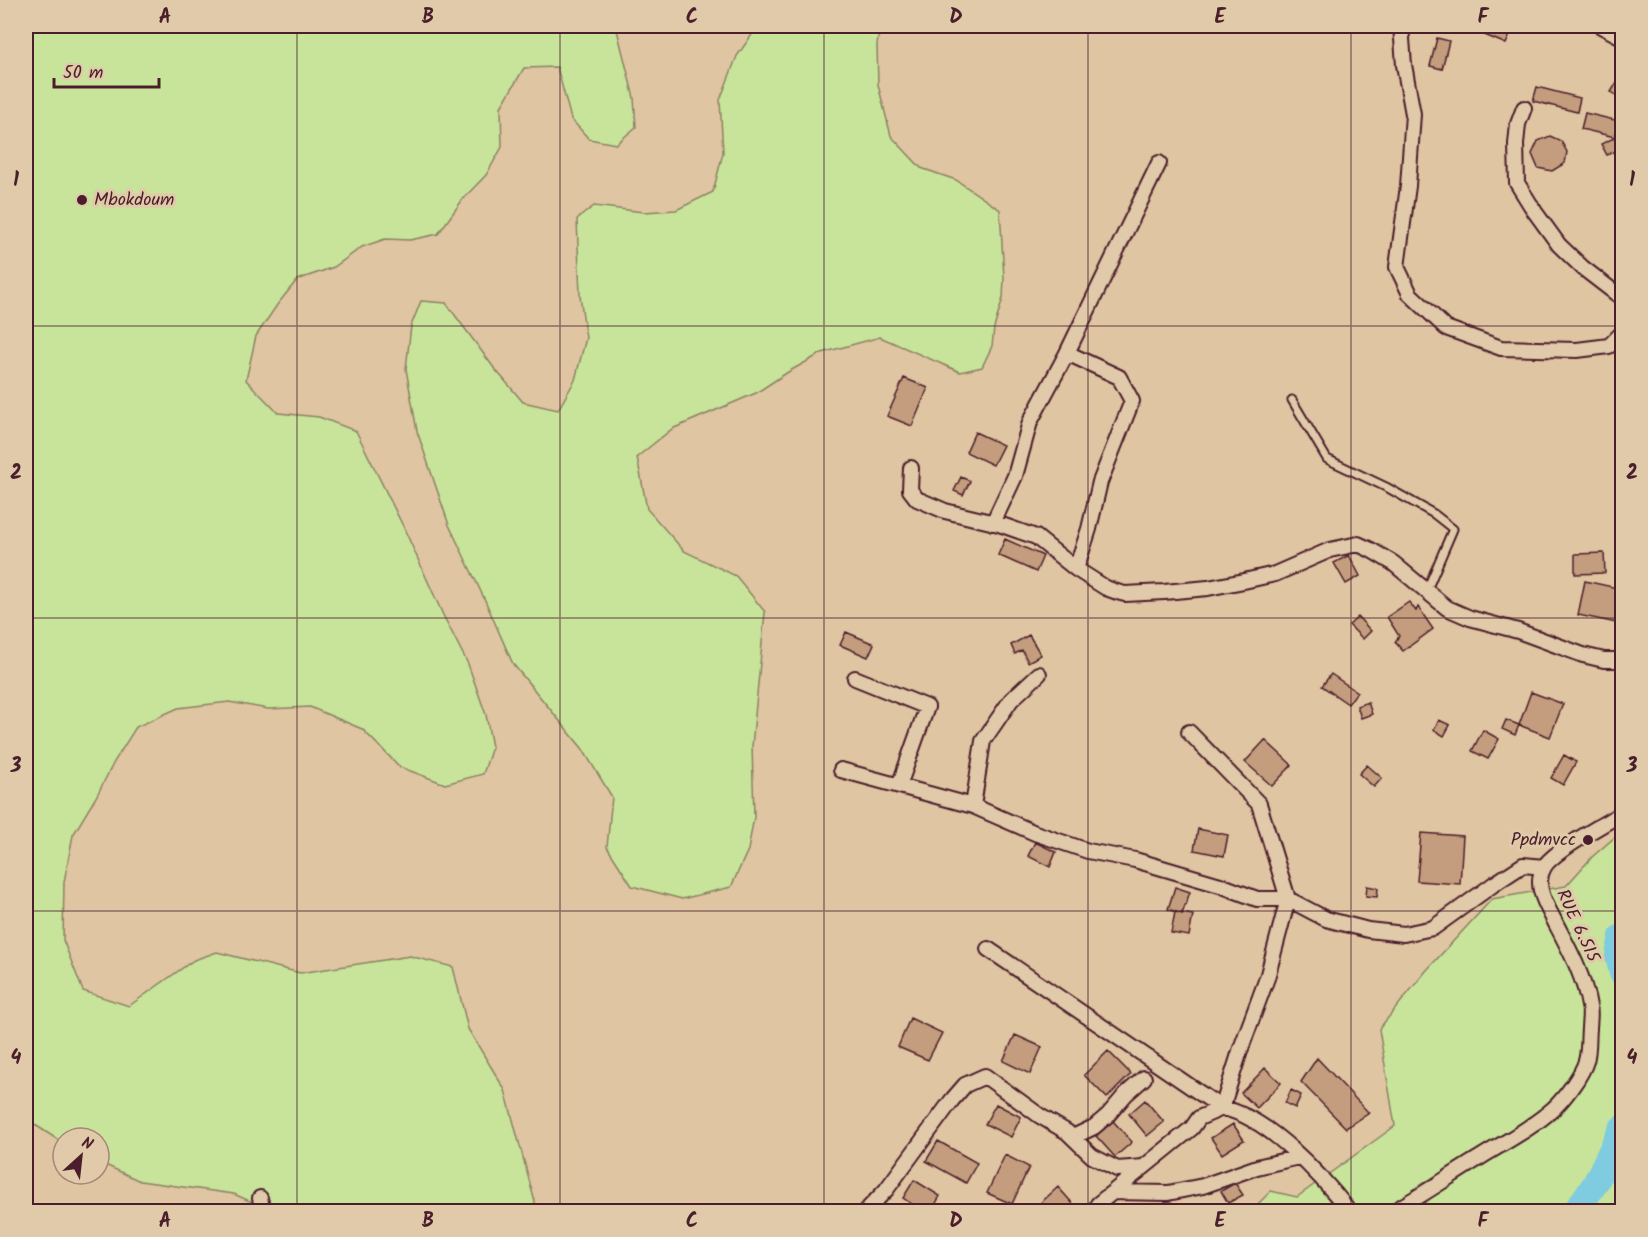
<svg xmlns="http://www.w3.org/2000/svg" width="1648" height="1237" viewBox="0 0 1648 1237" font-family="Kalam,sans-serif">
  <rect width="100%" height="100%" fill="#e0c5a2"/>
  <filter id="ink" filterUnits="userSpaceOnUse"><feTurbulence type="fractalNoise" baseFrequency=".0167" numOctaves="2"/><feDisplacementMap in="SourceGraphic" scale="12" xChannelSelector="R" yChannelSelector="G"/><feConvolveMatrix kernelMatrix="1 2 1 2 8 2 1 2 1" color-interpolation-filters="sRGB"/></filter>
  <g filter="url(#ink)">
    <path fill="#c8e49a" stroke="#898262" stroke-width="1.5" d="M 26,26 L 616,26 L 634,98 L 636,127 L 616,144 L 589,139 L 571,119 L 557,67 L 524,68 L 501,107 L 502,147 L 486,175 L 463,199 L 438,234 L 410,240 L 385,239 L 362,247 L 334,267 L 297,280 L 277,305 L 256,336 L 246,380 L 278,413 L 319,417 L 356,431 L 403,526 L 443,615 L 468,664 L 486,715 L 492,747 L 483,774 L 445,784 L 400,767 L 362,729 L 310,707 L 268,709 L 229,702 L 178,708 L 136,727 L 114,762 L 96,797 L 73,835 L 64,882 L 63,940 L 83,991 L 129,1006 L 194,960 L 217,952 L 300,973 L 410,956 L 453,967 L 468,1029 L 505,1090 L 536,1206 L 539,1211 L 272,1211 L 234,1194 L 140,1181 L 99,1162 L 99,1138 L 63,1138 L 63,1143 L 26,1119 Z
      M 758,26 L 880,26 L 877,45 L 878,85 L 891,136 L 921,168 L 956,180 L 1000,210 L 1004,278 L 1003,298 L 994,328 L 992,346 L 982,367 L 960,372 L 880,337 L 822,353 L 788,372 L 756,393 L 672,429 L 637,457 L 647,509 L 684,551 L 736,576 L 765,612 L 752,746 L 754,817 L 748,850 L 731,887 L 682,899 L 632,886 L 607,847 L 612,797 L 582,748 L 513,664 L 484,598 L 449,525 L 417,431 L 406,369 L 411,326 L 421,301 L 446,303 L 494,368 L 523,402 L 558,410 L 575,380 L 586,338 L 580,295 L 577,219 L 594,206 L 644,212 L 676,210 L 713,192 L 723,153 L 720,100 L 737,56 Z
      M 1622,831 L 1622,1211 L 1250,1212 L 1271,1191 L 1297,1197 L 1395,1126 L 1379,1029 L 1426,971 L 1492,899 L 1566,886 L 1592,857 Z"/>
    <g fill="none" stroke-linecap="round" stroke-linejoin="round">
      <path stroke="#7fcbdf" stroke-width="26" d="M 1622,937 L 1618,956 L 1622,973
        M 1575,1212 L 1595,1184 L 1622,1128"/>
    </g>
    <path fill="#c39d7d" stroke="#4a1f2b" stroke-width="1.5" d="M 1483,26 L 1514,26 L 1506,44 L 1480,33 Z
      M 1437,38 L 1449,41 L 1442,69 L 1430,66 Z
      M 1619,79 L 1622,81 L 1621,98 L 1611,92 Z
      M 1537,87 L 1580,98 L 1577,112 L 1533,101 Z
      M 1585,113 L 1619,121 L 1615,137 L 1581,129 Z
      M 1620,135 L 1622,141 L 1622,148 L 1607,155 L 1601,144 Z
      M 1550,136 L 1561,141 L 1567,152 L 1565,163 L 1552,171 L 1538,168 L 1532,154 L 1538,141 Z
      M 904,378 L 928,388 L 912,426 L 887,416 Z
      M 975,432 L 1003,445 L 993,465 L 966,452 Z
      M 961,477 L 970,481 L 963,495 L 954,491 Z
      M 1005,539 L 1043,556 L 1036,572 L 998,555 Z
      M 1604,553 L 1605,573 L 1575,574 L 1575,554 Z
      M 1349,555 L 1360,576 L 1346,584 L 1334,563 Z
      M 1585,581 L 1622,589 L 1617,623 L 1578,615 Z
      M 1409,602 L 1416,611 L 1418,607 L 1433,629 L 1403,651 L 1395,642 L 1399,636 L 1387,617 Z
      M 1358,617 L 1371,631 L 1363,639 L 1349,625 Z
      M 846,632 L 874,644 L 868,657 L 840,645 Z
      M 1029,635 L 1041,655 L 1028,662 L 1022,650 L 1015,654 L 1011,645 Z
      M 1331,674 L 1357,692 L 1348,704 L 1322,686 Z
      M 1531,692 L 1563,704 L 1550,737 L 1519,725 Z
      M 1368,702 L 1372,714 L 1361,718 L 1357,706 Z
      M 1439,720 L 1450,725 L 1444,736 L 1434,730 Z
      M 1506,720 L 1519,725 L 1515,735 L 1502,729 Z
      M 1483,730 L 1499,739 L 1488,759 L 1472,751 Z
      M 1265,740 L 1292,765 L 1272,786 L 1245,762 Z
      M 1564,755 L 1576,762 L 1563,785 L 1551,778 Z
      M 1367,765 L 1382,778 L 1374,787 L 1359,774 Z
      M 1198,829 L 1228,835 L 1224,856 L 1194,850 Z
      M 1421,833 L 1463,836 L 1460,884 L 1417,881 Z
      M 1035,842 L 1056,852 L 1050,867 L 1028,856 Z
      M 1367,886 L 1378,888 L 1377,897 L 1366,896 Z
      M 1175,887 L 1190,892 L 1182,914 L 1168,909 Z
      M 1175,912 L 1193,915 L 1189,936 L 1171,933 Z
      M 910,1018 L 942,1033 L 928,1060 L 898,1047 Z
      M 1015,1035 L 1042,1047 L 1030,1074 L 1003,1061 Z
      M 1108,1051 L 1131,1074 L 1107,1098 L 1084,1075 Z
      M 1317,1058 L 1369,1113 L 1346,1128 L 1301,1082 Z
      M 1265,1068 L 1281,1083 L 1257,1108 L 1241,1093 Z
      M 1291,1090 L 1301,1095 L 1295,1108 L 1285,1103 Z
      M 1145,1100 L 1164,1122 L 1147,1136 L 1129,1114 Z
      M 996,1104 L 1021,1117 L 1011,1137 L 985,1124 Z
      M 1113,1121 L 1132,1142 L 1115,1157 L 1096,1136 Z
      M 1233,1124 L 1244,1140 L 1222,1154 L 1211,1138 Z
      M 938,1141 L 977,1163 L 966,1183 L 926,1161 Z
      M 1005,1155 L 1029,1167 L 1012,1204 L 987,1193 Z
      M 914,1180 L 940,1196 L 931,1212 L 924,1212 L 903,1198 Z
      M 1235,1183 L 1243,1195 L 1228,1203 L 1221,1191 Z
      M 1058,1187 L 1074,1205 L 1067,1212 L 1040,1212 L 1036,1207 Z"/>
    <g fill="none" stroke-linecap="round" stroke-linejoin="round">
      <g stroke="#4a1f2b" stroke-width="11">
        <path id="service" d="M 1292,400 L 1327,459 L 1388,488 L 1434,514 L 1453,529 L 1426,592"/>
      </g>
      <g stroke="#4a1f2b" stroke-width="18">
        <path id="minor" d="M 1401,26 L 1404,65 L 1413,114 L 1408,186 L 1397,267 L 1410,294 L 1446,328 L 1501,348 L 1577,350 L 1609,346 L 1622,333
          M 1601,26 L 1622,37
          M 1524,108 L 1518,124 L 1516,144 L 1517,183 L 1535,212 L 1559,245 L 1583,268 L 1622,298
          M 911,468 L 910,490 L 917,499 L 945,511 L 999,524 L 1036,537 L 1076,569 L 1106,588 L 1117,592 L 1125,594 L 1164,592 L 1208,588 L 1244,581 L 1275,574 L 1330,550 L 1358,544 L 1371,550 L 1393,563 L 1447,608 L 1470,618 L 1518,631 L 1583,655 L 1604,660 L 1622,660
          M 993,523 L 1015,476 L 1030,422 L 1067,353
          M 1076,569 L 1089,529 L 1100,482 L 1132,401 L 1119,377 L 1067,353 L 1159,163
          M 855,678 L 927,707 L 899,786
          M 841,770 L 973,806 L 1035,833 L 1088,851 L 1135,860 L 1220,885 L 1257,899 L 1288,899 L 1326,919 L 1368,930 L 1404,934 L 1433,928 L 1494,884 L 1523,865 L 1544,867
          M 973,806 L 983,741 L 1011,700 L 1039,674
          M 988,949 L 1222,1108 C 1268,1117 1321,1175 1350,1212
          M 1073,1137 L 1094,1127 L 1108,1115 L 1126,1094 L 1144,1078
          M 1113,1192 L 1168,1193 L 1203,1186 L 1257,1167 L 1299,1157
          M 260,1198 L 263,1212
          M 865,1212 L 886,1190 L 952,1100 L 965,1085 L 985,1076 L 1040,1116 L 1067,1132 L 1092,1156 L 1117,1169 L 1144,1167
          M 1094,1212 L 1098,1204 L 1192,1128 L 1199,1118 L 1222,1108 L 1240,1051 L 1267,978 L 1288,899 L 1259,804 L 1189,732
          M 1392,1212 C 1423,1195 1451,1175 1481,1157 C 1505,1142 1532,1128 1553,1109 C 1564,1099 1582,1075 1586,1061 C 1589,1051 1588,1039 1589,1029 C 1589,1022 1591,1013 1589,1006 C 1584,976 1569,949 1555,922 C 1547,906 1533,885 1544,867 C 1553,851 1605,824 1622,813"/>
      </g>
      <use href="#service" stroke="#e1caaa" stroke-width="7"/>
      <use href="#minor" stroke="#e1caaa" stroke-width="14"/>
    </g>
  </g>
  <path fill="none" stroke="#4a1f2b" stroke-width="1.5" stroke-opacity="0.55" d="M 297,26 L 297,1212M 560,26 L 560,1212M 824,26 L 824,1212M 1088,26 L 1088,1212M 1351,26 L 1351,1212M 26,326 L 1622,326M 26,618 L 1622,618M 26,911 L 1622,911"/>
  <g fill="#4a1f2b" stroke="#e1caaa" stroke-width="2">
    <circle cx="82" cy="200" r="6"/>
    <circle cx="1588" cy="840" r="6"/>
  </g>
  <g text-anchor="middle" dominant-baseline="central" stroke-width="6" stroke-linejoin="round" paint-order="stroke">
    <g font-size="18" fill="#4a1f2b" stroke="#e1caaa" text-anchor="start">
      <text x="94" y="200">Mbokdoum</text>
      <text x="1576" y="840" text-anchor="end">Ppdmvcc</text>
    </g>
    <g font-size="18" fill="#4a1f2b" stroke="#e1caaa">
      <text transform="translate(1577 926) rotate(65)">RUE 6.515</text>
    </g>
  </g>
  <rect width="1648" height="1237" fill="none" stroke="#e1caaa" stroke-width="66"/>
  <g transform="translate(81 1156) rotate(27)"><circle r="28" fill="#e1caaa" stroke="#a58677" stroke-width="1.5"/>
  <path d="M0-4.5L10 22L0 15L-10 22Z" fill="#4a1f2b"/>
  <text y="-9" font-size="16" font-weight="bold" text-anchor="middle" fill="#4a1f2b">N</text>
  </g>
  <path d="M54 78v9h105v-9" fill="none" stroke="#4a1f2b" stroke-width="3"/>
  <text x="63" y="78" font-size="18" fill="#4a1f2b" stroke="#e1caaa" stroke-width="4.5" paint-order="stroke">50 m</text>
  <rect x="33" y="33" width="1582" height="1171" fill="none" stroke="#4a1f2b" stroke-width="2"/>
  <g font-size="20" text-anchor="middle" font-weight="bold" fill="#4a1f2b">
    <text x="165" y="23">A</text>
    <text x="428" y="23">B</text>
    <text x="692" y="23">C</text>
    <text x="956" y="23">D</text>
    <text x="1220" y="23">E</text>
    <text x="1483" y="23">F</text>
    <text x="16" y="186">1</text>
    <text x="1632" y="186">1</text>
    <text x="16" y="479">2</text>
    <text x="1632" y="479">2</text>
    <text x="16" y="772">3</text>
    <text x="1632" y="772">3</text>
    <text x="16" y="1064">4</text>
    <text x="1632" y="1064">4</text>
    <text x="165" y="1227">A</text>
    <text x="428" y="1227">B</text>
    <text x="692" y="1227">C</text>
    <text x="956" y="1227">D</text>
    <text x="1220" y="1227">E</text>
    <text x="1483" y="1227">F</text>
  </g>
</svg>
